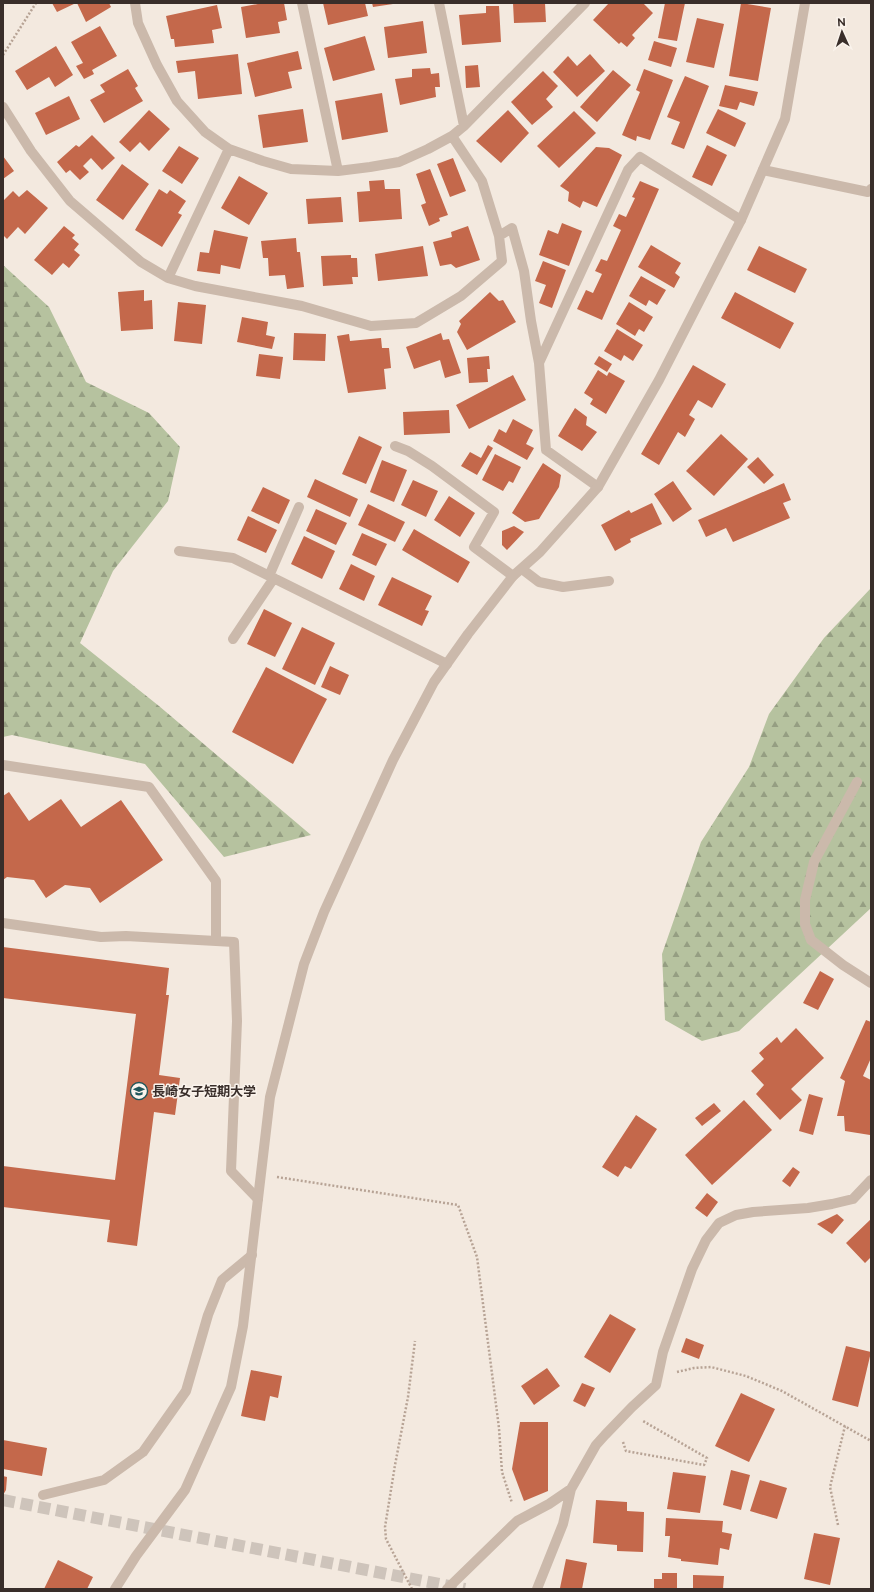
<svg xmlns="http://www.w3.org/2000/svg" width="874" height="1592" viewBox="0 0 874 1592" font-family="Raleway,'Noto Sans JP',sans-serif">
  <defs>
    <pattern id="forest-firs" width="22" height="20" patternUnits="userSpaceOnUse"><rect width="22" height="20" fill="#b6c29f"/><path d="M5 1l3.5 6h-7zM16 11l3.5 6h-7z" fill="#959e82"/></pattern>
  </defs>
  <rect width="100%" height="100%" fill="#f3e9df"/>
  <path fill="url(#forest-firs)" d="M 3,265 L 49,307 L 86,382 L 149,413 L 180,447 L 168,501 L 113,571 L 80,643 L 159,706 L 311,835 L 224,857 L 145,764 L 12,735 L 3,737 Z
    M 871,588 L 871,908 L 739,1031 L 702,1041 L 665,1020 L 662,954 L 701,842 L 749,767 L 769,714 L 824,638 Z"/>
  <path fill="#c4684b" d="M 52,3 L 76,3 L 57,12 Z
    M 77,3 L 109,3 L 111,7 L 86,22 Z
    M 263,3 L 284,3 L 287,20 L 278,22 L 280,33 L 246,38 L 241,7 Z
    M 323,3 L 365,3 L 368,16 L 328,25 Z
    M 372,3 L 393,3 L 393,4 L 373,7 Z
    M 513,3 L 545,3 L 546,22 L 514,23 Z
    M 609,3 L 643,3 L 653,13 L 632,35 L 635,38 L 627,47 L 621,42 L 619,44 L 593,20 Z
    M 665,3 L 685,3 L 677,41 L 658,38 Z
    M 741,3 L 771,8 L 758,81 L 729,76 Z
    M 217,5 L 222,28 L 212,30 L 214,43 L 175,47 L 174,39 L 171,39 L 166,16 Z
    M 486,6 L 499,6 L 501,42 L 462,45 L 459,15 L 486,13 Z
    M 697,18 L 724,24 L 714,68 L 686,62 Z
    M 423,21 L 427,53 L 388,58 L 384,27 Z
    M 100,26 L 117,56 L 92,70 L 94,74 L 84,79 L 76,66 L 83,63 L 71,42 Z
    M 365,36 L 375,70 L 333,81 L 324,48 Z
    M 654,41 L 677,48 L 671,67 L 648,60 Z
    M 56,46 L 73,75 L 55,87 L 49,77 L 27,90 L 15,71 Z
    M 298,51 L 302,69 L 288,72 L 292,88 L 255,97 L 247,63 Z
    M 238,54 L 242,94 L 198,99 L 195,71 L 178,73 L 176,61 Z
    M 590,54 L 605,71 L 577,97 L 553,72 L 568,56 L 577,66 Z
    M 478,65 L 480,87 L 466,88 L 465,66 Z
    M 430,68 L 431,74 L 439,73 L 440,87 L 435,87 L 436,97 L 400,105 L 395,79 L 412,77 L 412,69 Z
    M 128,69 L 138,86 L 135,88 L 143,101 L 104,123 L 90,100 L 105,92 L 100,85 Z
    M 644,69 L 673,80 L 650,140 L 637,136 L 636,141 L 622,135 L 640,92 L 636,90 Z
    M 613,70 L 631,85 L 597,122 L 580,107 Z
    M 543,71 L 558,86 L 546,99 L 553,107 L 532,125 L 511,102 Z
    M 685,76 L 709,86 L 684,149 L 671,144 L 680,122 L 667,117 Z
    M 725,85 L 758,92 L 754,106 L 740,102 L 737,110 L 719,106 Z
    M 382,93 L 388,132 L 342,140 L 335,101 Z
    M 69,96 L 80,119 L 46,135 L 35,113 Z
    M 303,109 L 308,142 L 263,148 L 258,115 Z
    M 718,109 L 746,123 L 735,147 L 706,133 Z
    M 149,110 L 170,129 L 149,151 L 140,142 L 130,152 L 119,142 Z
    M 508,110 L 529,133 L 501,163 L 476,141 Z
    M 574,111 L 596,133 L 559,168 L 537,146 Z
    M 92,135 L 115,158 L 102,170 L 91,158 L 83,166 L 89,172 L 80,180 L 70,170 L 66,173 L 57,162 L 76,145 L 79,147 Z
    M 707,145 L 727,155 L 712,186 L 692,177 Z
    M 179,146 L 199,158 L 182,184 L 162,171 Z
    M 596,147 L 609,148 L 622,155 L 597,207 L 583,201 L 580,208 L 568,201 L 569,192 L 560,186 Z
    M 3,156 L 14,171 L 3,179 Z
    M 453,158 L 466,191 L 450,197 L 437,164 Z
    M 122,164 L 149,184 L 123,220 L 96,200 Z
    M 430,169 L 448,215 L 439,218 L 440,221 L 429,226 L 421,205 L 426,203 L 416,174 Z
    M 239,176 L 268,193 L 249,225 L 221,208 Z
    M 384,180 L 385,189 L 400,189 L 402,219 L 359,222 L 357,192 L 370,191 L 369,181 Z
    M 640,181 L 659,189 L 602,320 L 577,309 L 586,290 L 593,293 L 602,274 L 595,271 L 601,259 L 607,261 L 621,230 L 613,226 L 619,214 L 626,217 L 635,198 L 632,197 Z
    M 159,189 L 167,194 L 170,190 L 186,201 L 178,213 L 182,215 L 162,247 L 135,230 Z
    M 27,190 L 48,208 L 25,234 L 18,227 L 7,239 L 3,235 L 3,201 L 13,191 L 19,197 Z
    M 341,197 L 343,222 L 308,224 L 306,199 Z
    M 562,223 L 582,231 L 569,266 L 539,255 L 548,230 L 558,234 Z
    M 64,226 L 75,235 L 72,238 L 79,244 L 74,250 L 80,255 L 69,268 L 63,263 L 52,275 L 34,260 Z
    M 468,226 L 480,260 L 456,268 L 451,264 L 440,266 L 433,242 L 452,237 L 451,232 Z
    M 214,230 L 248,237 L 240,269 L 221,265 L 220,274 L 197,271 L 200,252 L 209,253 Z
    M 296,238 L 297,252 L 300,252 L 304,287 L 287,289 L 285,275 L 269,276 L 268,258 L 263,258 L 261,241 Z
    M 651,245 L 681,263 L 675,273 L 680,277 L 674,288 L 638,267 Z
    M 423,246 L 428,276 L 378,281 L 375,254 Z
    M 759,246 L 807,269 L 795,293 L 747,270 Z
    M 351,255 L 351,258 L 357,258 L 358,277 L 352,277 L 353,284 L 323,286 L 321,256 Z
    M 543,261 L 566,270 L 552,308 L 539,303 L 546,285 L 535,281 Z
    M 641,276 L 666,290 L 657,305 L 649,300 L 646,306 L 629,296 Z
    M 144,290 L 144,301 L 152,300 L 153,329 L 121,331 L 118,292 Z
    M 490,292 L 499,301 L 503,300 L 516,322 L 467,350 L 457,332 L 461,324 L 459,321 Z
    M 735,292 L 794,323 L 780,349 L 721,318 Z
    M 178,302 L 206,305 L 202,344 L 174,341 Z
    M 629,302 L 653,317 L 644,332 L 639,329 L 635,336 L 616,324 Z
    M 242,317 L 268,322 L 266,335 L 275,337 L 272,349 L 237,342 Z
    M 617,329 L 643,345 L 633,361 L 624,355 L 621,361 L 604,351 Z
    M 294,333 L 326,334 L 325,361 L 293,360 Z
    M 441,333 L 443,340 L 449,339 L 461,373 L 445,378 L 440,360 L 414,369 L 406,347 Z
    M 349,334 L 350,341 L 381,338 L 382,348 L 389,348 L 391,368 L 384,369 L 386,389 L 348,393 L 337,336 Z
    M 259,354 L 283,357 L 280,379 L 256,376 Z
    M 489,356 L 490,369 L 487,369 L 488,382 L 469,383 L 467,358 Z
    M 599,356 L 612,364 L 607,372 L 594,364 Z
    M 693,365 L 726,384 L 712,408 L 698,400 L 689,415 L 695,419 L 685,437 L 678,432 L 659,465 L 641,454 Z
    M 598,370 L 607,376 L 609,372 L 625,381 L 606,414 L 590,404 L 593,399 L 584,393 Z
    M 513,375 L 526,400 L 469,429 L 456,405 Z
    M 575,408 L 587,417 L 586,425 L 597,432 L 582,451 L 558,436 Z
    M 449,410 L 450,433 L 404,435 L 403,412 Z
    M 513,419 L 533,430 L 526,444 L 534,448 L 527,460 L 493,441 L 499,429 L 506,433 Z
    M 721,434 L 748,459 L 714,496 L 686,471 Z
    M 359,436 L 382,447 L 366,484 L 342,474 Z
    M 488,445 L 493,448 L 477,475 L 461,466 L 470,452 L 481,458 Z
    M 495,454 L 521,467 L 513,483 L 509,481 L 503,491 L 482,480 Z
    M 758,457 L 774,475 L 764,484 L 747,467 Z
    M 382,460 L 407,470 L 394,502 L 370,492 Z
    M 543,463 L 561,475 L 559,487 L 539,519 L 525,522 L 512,513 Z
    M 315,479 L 358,499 L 350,517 L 307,497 Z
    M 413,480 L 438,491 L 426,517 L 401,505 Z
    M 673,481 L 692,509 L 673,522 L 654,494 Z
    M 784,483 L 791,500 L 783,503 L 790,518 L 733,542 L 726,528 L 706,537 L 698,520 Z
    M 263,487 L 290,500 L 279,524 L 251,511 Z
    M 449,496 L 475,513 L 460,537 L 434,520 Z
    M 652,503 L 662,524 L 630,539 L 631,542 L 615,551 L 601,525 L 629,510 L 631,513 Z
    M 368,504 L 405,522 L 395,542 L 358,525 Z
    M 316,509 L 347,523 L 336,545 L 306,531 Z
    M 248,516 L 277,530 L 266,553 L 237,540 Z
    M 514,526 L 524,532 L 507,550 L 502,545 L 502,531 Z
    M 414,529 L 470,562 L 458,583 L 402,550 Z
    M 362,533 L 387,544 L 376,566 L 352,555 Z
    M 304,536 L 335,551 L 322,579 L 291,564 Z
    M 351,564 L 375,576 L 364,601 L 339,589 Z
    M 392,577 L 432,596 L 425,610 L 429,611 L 422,626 L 378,605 Z
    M 264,609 L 292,623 L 275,657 L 247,644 Z
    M 302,627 L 335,643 L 315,685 L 282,669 Z
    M 330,666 L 349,675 L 340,695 L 321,687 Z
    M 266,667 L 327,699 L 293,764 L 232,732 Z
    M 9,792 L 29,821 L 61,799 L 81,827 L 121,800 L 163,860 L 100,903 L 90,888 L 65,885 L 46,898 L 34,880 L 7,877 L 3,880 L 3,796 Z
    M 3,947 L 169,968 L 166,995 L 169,995 L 159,1075 L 180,1078 L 175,1115 L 154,1112 L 137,1246 L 107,1242 L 110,1220 L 3,1207 L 3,1166 L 115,1180 L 136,1014 L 3,998 Z
    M 820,971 L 834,979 L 818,1010 L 803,1003 Z
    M 866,1020 L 871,1022 L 871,1058 L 863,1076 L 871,1080 L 871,1126 L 870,1135 L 845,1131 L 844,1116 L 837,1116 L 845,1081 L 840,1078 Z
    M 796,1028 L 824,1058 L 791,1089 L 802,1100 L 780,1120 L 756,1094 L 764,1085 L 751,1071 L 764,1059 L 759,1053 L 777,1037 L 781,1043 Z
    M 809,1094 L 823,1098 L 813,1135 L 799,1131 Z
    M 744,1100 L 772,1130 L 712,1185 L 685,1155 Z
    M 714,1103 L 721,1111 L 702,1126 L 695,1118 Z
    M 636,1115 L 657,1129 L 631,1169 L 625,1166 L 618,1177 L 602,1167 Z
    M 793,1167 L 800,1172 L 790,1187 L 782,1181 Z
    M 707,1193 L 718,1202 L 707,1217 L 695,1208 Z
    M 837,1214 L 844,1220 L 832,1234 L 817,1224 Z
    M 871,1219 L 871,1257 L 865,1263 L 846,1243 Z
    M 610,1314 L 636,1329 L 610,1373 L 584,1357 Z
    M 686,1338 L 704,1345 L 699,1359 L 681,1352 Z
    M 846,1346 L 871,1352 L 858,1407 L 832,1400 Z
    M 547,1368 L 560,1386 L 534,1405 L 521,1386 Z
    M 251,1370 L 282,1376 L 278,1398 L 270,1396 L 265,1421 L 241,1416 Z
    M 582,1383 L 595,1388 L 585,1407 L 573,1401 Z
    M 741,1393 L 775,1409 L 749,1462 L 715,1446 Z
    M 520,1422 L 548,1422 L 548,1491 L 524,1501 L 512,1469 Z
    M 3,1440 L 47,1448 L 42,1476 L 3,1469 Z
    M 731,1470 L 750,1475 L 741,1510 L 723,1505 Z
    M 673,1472 L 706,1476 L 700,1513 L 667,1509 Z
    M 3,1476 L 7,1477 L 6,1490 L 3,1495 Z
    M 760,1480 L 787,1488 L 777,1519 L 750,1511 Z
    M 596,1500 L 627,1502 L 627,1511 L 644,1512 L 643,1552 L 617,1551 L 617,1545 L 593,1543 Z
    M 666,1518 L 723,1521 L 722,1532 L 732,1534 L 729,1550 L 720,1548 L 718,1565 L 681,1561 L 681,1559 L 668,1557 L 670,1536 L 665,1536 Z
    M 814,1533 L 840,1538 L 830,1585 L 804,1579 Z
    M 566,1559 L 587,1563 L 582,1589 L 560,1588 Z
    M 58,1560 L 93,1577 L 87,1589 L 44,1589 Z
    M 662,1573 L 677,1573 L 677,1589 L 654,1589 L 654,1579 L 662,1579 Z
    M 693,1575 L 724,1576 L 723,1589 L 693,1589 Z"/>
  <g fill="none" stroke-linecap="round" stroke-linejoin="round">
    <path stroke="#cec4bb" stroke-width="12" stroke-dasharray="12 6" stroke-linecap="butt" d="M 3,1500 L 465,1589"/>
    <path stroke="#b7a395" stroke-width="2.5" stroke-dasharray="2 2" stroke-linecap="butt" d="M 3,55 L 36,3
      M 277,1177 L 458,1205 L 477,1257 L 499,1428 L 502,1472 L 512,1503
      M 677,1372 L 694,1368 L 711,1367 L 746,1376 L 782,1391 L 871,1441
      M 623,1442 L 626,1451 L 704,1465 L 707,1458 L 643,1421
      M 838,1525 L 830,1487 L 845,1426
      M 412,1589 L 386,1539 L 385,1527 L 395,1465 L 408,1397 L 415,1341"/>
    <path stroke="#cbb9ab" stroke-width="10" d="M 763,170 L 868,192 L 871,189
      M 3,765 L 149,787 L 216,881 L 216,941
      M 3,923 L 101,937 L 126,936 L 234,942 L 237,1021 L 231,1171 L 258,1199
      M 43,1495 L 104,1480 L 143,1452 L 186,1391 L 208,1315 L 222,1280 L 252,1255"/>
    <path stroke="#cbb9ab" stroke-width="10" d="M 135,3 L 138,23 L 157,65 L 177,101 L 205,132 L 229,149 L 263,161 L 291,169 L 338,171 L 370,167 L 399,162 L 428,149 L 452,136 L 464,126 L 585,3
      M 302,3 L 338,171
      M 439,3 L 464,126
      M 3,107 L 31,151 L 70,201 L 141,262 L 168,278 L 195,286 L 302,306 L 371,326 L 416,323 L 461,296 L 502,261 L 499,236 L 482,181 L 452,136
      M 499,236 L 512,228 L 524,271 L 531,321 L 539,363 L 546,450 L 598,487
      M 168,278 L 229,149
      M 539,363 L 628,170 L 640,157 L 741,220
      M 395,446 L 408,451 L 432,466 L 494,512 L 474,547 L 513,576
      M 179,551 L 233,558 L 447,664
      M 522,569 L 539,582 L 563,587 L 609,581
      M 269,576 L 299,507
      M 233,639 L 274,578
      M 857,782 L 814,862 L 805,900 L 805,924 L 811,940 L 843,965 L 871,983
      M 447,1589 L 517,1521 L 549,1504 L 571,1489 L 596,1445 L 605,1435 L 632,1407 L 656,1385 L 663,1352 L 692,1269 L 706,1240 L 719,1223 L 736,1215 L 753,1212 L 808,1208 L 832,1204 L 853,1199 L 871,1180
      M 537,1589 L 563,1524 L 571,1489"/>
    <path stroke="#cbb9ab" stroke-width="10" d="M 115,1589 L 136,1556 L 185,1490 L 231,1387 L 243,1326 L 270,1097 L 304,964 L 324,912 L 393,760 L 434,682 L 468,634 L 513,576 L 540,552 L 598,487 L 659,380 L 741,220 L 785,119 L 805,3"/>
  </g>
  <defs>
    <g id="university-ring" transform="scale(0.9)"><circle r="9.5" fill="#faf3ec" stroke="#1f565a" stroke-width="1.5"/><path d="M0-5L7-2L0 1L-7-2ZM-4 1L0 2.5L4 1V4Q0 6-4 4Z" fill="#1f565a"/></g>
  </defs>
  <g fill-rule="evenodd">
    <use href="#university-ring" x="139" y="1091"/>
  </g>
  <g text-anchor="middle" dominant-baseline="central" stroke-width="3" stroke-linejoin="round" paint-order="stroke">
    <g font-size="13" font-weight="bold" fill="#392e2a" stroke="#faf3ec" text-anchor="start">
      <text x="152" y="1091">長崎女子短期大学</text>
    </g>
  </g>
  <rect width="874" height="1592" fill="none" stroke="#392e2a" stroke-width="8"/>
  <g transform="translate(842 32) rotate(357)" stroke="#faf3ec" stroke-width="3" paint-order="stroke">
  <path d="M0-3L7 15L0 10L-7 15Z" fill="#392e2a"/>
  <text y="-6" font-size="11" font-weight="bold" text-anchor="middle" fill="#392e2a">N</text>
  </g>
</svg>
